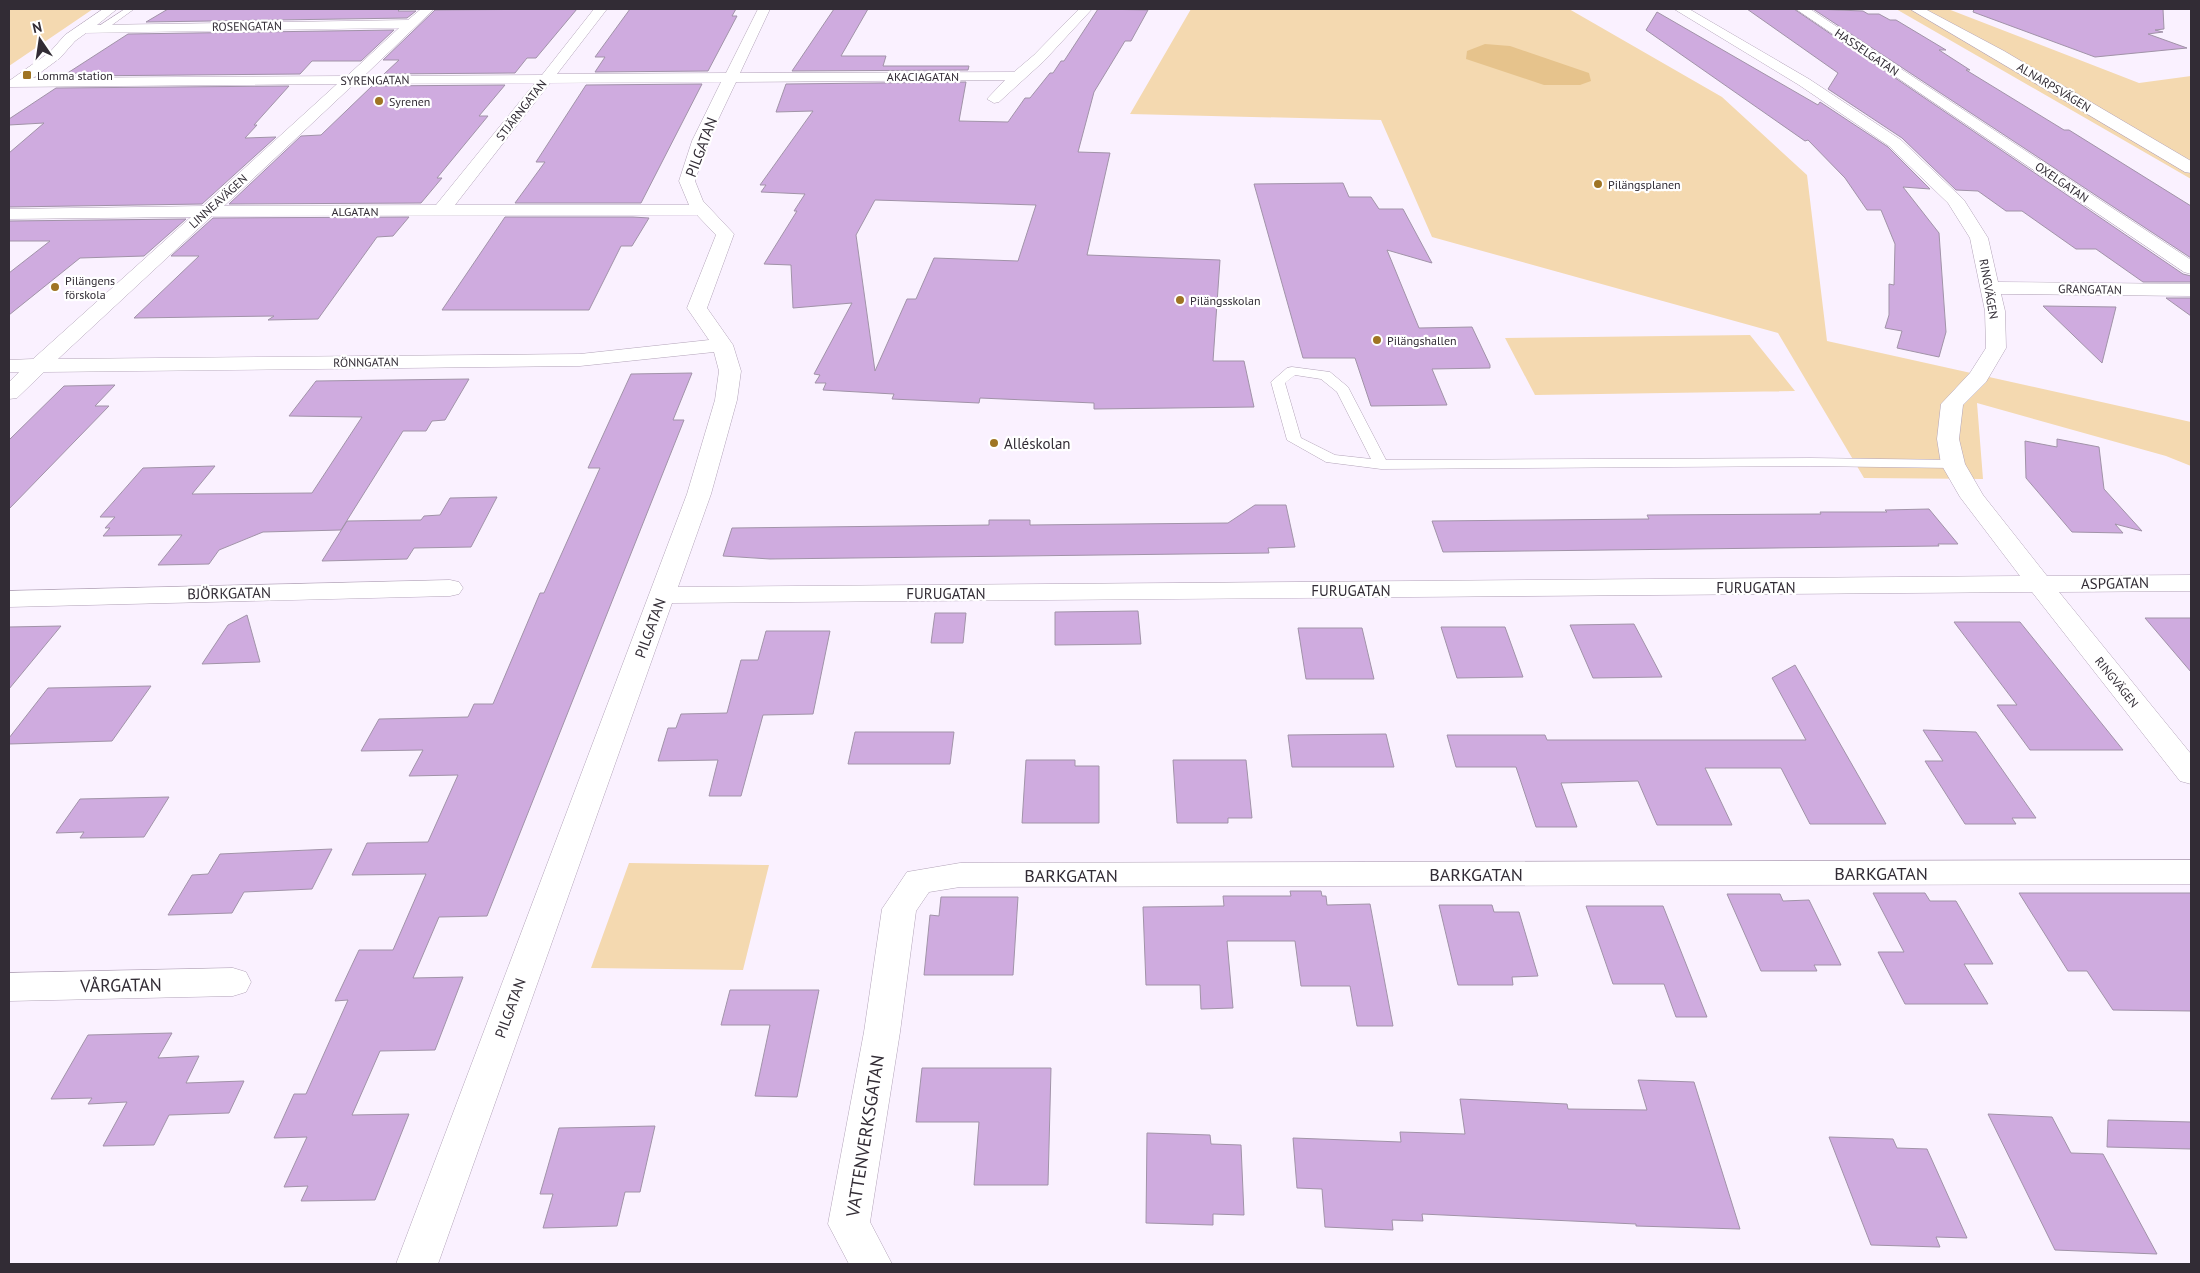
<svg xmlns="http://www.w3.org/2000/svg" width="2200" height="1273" viewBox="0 0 2200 1273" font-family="'PT Sans',sans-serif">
  <rect width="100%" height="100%" fill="#faf1ff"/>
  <path fill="#f4d9b0" d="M 10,9 L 93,9 L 9,66 Z
    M 1191,9 L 1569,9 L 1722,97 L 1807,175 L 1827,341 L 2191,422 L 2191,466 L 2166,456 L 1977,403 L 1983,479 L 1864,478 L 1778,333 L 1432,237 L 1381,120 L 1130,114 Z
    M 1896,9 L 1948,9 L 2139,83 L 2191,76 L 2191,179 Z
    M 1750,335 L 1795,391 L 1535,395 L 1505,338 Z
    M 629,863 L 769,865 L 743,970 L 591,968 Z"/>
  <path fill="#e6c38c" d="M 1485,44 L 1510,46 L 1589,73 L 1591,81 L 1580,85 L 1544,85 L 1466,59 L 1467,51 Z"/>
  <path fill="#cfabdf" stroke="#a193a8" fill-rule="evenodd" d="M 168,9 L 400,9 L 398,11 L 416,11 L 407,18 L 146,22 Z
    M 577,9 L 536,58 L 527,58 L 515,73 L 384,74 L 399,60 L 383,60 L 435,10 Z
    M 630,9 L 736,9 L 732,16 L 737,16 L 708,71 L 595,72 L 605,57 L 595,57 Z
    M 834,9 L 868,9 L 841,56 L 886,56 L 883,66 L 969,66 L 968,70 L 792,71 Z
    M 1098,9 L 1148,10 L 1131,41 L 1125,41 L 1094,92 L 1078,152 L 1110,153 L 1087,255 L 1220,260 L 1213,361 L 1244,361 L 1254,407 L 1094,409 L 1094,403 L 980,398 L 979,403 L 892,399 L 894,394 L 823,390 L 826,383 L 815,383 L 820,375 L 814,374 L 852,303 L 793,308 L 791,265 L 764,264 L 797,211 L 794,211 L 805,194 L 761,192 L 766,185 L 760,185 L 813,111 L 776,112 L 786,84 L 966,82 L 959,121 L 1008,122 L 1025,98 L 1030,98 L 1050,73 L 1053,73 L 1061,61 L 1064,61 ZM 875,200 L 1036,205 L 1018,261 L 934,258 L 916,299 L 907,299 L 875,371 L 856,235 Z
    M 1747,9 L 1794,9 L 2183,274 L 2191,276 L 2191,282 L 2143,282 L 2096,249 L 2076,249 L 2022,211 L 2006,211 L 1978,191 L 1956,190 L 1902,138 L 1828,89 L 1838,73 Z
    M 1813,9 L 1863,11 L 1868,14 L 1879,14 L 1890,20 L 1896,20 L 1946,50 L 1939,50 L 1970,70 L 1966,70 L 2064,130 L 2069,130 L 2191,206 L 2191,258 Z
    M 1974,9 L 2163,9 L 2164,29 L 2155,30 L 2163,32 L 2148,34 L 2187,48 L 2095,57 L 1973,12 Z
    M 1657,12 L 1818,105 L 1820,102 L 1888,147 L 1930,189 L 1903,187 L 1939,233 L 1946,332 L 1939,357 L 1897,348 L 1902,331 L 1885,328 L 1889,315 L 1889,284 L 1894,285 L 1895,244 L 1881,210 L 1867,210 L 1845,178 L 1808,140 L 1805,141 L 1646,30 Z
    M 394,30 L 361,61 L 312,61 L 300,74 L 75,76 L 79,73 L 66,74 L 128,34 Z
    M 702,84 L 641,203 L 515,203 L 545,162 L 536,162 L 586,85 Z
    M 505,85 L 479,116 L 488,116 L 437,178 L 442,178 L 421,203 L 229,204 L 301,136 L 321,135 L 372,86 Z
    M 289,86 L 254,125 L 257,125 L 245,138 L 276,137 L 202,204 L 9,207 L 9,153 L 44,123 L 9,125 L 9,119 L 56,88 Z
    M 1343,183 L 1349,197 L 1371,197 L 1379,209 L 1403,209 L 1432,263 L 1387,250 L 1419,328 L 1472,327 L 1490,365 L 1490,368 L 1432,369 L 1447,405 L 1371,406 L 1355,358 L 1303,358 L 1254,184 Z
    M 409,217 L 393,236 L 377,237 L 318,319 L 268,320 L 274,316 L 134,318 L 199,256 L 171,256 L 213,218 Z
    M 505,217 L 633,217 L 649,218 L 632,246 L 621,246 L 589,310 L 442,310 Z
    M 186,219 L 144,256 L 80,258 L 9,315 L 9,273 L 50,241 L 9,241 L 9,221 Z
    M 2166,298 L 2191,298 L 2191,316 Z
    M 2043,306 L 2116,307 L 2102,363 Z
    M 692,373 L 673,420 L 684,420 L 487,916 L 439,917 L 413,978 L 463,977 L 435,1050 L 380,1051 L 352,1115 L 409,1114 L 375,1200 L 301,1201 L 308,1186 L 284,1187 L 307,1137 L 274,1138 L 294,1094 L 306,1094 L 348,1000 L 335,1001 L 359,950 L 393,950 L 426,874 L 352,875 L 367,843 L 428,842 L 458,775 L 409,776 L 423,750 L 361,751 L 379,719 L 468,717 L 474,704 L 493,704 L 540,593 L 544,593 L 600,468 L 588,468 L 631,374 Z
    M 469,379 L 445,420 L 432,421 L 426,431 L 403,431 L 341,530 L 263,532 L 219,550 L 209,564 L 158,565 L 182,535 L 103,536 L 110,528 L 105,528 L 115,517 L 100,517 L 143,468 L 215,466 L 192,494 L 312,493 L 362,417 L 289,416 L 316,381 Z
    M 115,385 L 95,406 L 109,406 L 9,509 L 9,440 L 64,386 Z
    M 2057,439 L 2099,447 L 2104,489 L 2142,531 L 2115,524 L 2123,533 L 2072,532 L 2026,478 L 2025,441 L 2057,447 Z
    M 497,497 L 471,547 L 414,548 L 407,559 L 322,561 L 347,521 L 421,520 L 424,516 L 440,515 L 450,498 Z
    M 1255,505 L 1286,505 L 1295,547 L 1268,548 L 1269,553 L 770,559 L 723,556 L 732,528 L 989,525 L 989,520 L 1030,520 L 1030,525 L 1228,523 Z
    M 1929,509 L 1958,544 L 1938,544 L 1939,546 L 1443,552 L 1432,521 L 1649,519 L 1647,515 L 1821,514 L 1820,512 L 1887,512 L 1885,510 Z
    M 1138,611 L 1141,644 L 1055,645 L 1055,612 Z
    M 935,613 L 966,613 L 963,643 L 931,643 Z
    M 247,615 L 260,662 L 202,664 L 228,625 Z
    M 2145,618 L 2191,618 L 2191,672 Z
    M 1954,622 L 2020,622 L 2123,750 L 2030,750 L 1997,705 L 2017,705 Z
    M 1634,624 L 1662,677 L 1593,678 L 1570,625 Z
    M 61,626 L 9,689 L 9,627 Z
    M 1441,627 L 1505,627 L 1523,677 L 1457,678 Z
    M 1298,628 L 1362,628 L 1374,679 L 1306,679 Z
    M 766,631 L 830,631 L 813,714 L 763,715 L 741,796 L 709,796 L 718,760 L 658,761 L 668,728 L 676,728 L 681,714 L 727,713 L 741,660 L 758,660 Z
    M 1795,665 L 1886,824 L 1810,824 L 1781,768 L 1705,768 L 1732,825 L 1657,825 L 1638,781 L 1561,783 L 1577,827 L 1536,827 L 1516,767 L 1456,767 L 1447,735 L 1545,735 L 1547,740 L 1806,740 L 1772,678 Z
    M 151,686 L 112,741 L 9,744 L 9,738 L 48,688 Z
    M 1923,730 L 1976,732 L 2036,818 L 2012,818 L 2016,824 L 1965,824 L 1925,761 L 1943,761 Z
    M 855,732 L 954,732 L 950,764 L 848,764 Z
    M 1386,734 L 1394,767 L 1292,767 L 1288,735 Z
    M 1026,760 L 1075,760 L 1075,766 L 1099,766 L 1099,823 L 1022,823 Z
    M 1173,760 L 1246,760 L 1252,818 L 1228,818 L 1228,823 L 1177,823 Z
    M 169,797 L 144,837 L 80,838 L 84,832 L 56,833 L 80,799 Z
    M 332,849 L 312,889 L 244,892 L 232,913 L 168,915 L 192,875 L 208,874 L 220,854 Z
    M 1290,891 L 1321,891 L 1322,896 L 1326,896 L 1327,905 L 1370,904 L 1393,1026 L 1357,1026 L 1350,986 L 1301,986 L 1295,941 L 1227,941 L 1233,1008 L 1201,1009 L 1200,985 L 1146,985 L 1143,907 L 1224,906 L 1223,896 L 1291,896 Z
    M 1873,893 L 1925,893 L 1930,901 L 1956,901 L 1993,964 L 1964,964 L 1988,1004 L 1905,1004 L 1878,952 L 1904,952 Z
    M 2019,893 L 2191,893 L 2191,1011 L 2113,1010 L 2087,971 L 2068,971 Z
    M 1727,894 L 1780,894 L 1783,901 L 1809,900 L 1841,965 L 1814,965 L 1817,971 L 1761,971 Z
    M 941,897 L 1018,897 L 1013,975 L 924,975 L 930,915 L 939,916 Z
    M 1439,905 L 1492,905 L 1494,912 L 1519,912 L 1538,976 L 1512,977 L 1513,985 L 1458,985 Z
    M 1586,906 L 1663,906 L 1707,1017 L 1676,1017 L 1664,984 L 1613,984 Z
    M 730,990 L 819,990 L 797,1097 L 755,1096 L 770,1025 L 721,1025 Z
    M 172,1033 L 158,1058 L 199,1056 L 186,1083 L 244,1081 L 229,1113 L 169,1115 L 154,1145 L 103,1146 L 127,1102 L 88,1104 L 92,1098 L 51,1099 L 88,1035 Z
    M 922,1068 L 1051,1068 L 1048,1185 L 974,1185 L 979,1122 L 916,1122 Z
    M 1638,1080 L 1694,1082 L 1740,1229 L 1636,1226 L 1636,1224 L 1422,1214 L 1423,1221 L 1392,1220 L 1393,1230 L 1325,1227 L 1322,1189 L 1297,1188 L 1293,1138 L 1401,1142 L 1400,1132 L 1465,1134 L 1460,1099 L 1567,1104 L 1568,1109 L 1647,1110 Z
    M 1988,1114 L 2052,1117 L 2071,1153 L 2103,1154 L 2157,1254 L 2055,1250 Z
    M 2108,1120 L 2191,1122 L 2191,1149 L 2107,1147 Z
    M 655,1126 L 640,1192 L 625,1192 L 617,1226 L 543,1228 L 553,1194 L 540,1194 L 559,1128 Z
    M 1147,1133 L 1210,1135 L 1211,1144 L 1241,1145 L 1244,1215 L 1213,1214 L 1213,1225 L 1146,1223 Z
    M 1829,1137 L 1893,1139 L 1897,1148 L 1927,1149 L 1967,1238 L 1936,1237 L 1940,1247 L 1871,1245 Z"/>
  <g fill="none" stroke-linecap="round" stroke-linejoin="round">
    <g stroke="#b3a4b9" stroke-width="1">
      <path id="lane" d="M 125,9 L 134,9 L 105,30 L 99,30 L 99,26 Z
        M 1292,367 L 1330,372 L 1348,387 L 1386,460 L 1810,458 L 1953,460 L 1960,464 L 1953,468 L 1810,466 L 1381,469 L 1326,462 L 1287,440 L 1271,382 L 1287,368 ZM 1295,375 L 1321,379 L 1337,392 L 1371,459 L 1335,455 L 1301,438 L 1285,383 Z"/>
    </g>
    <g stroke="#b3a4b9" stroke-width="1">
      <path id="street" d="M 103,9 L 117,9 L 97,25 L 408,20 L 421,9 L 434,9 L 364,76 L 542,75 L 594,9 L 607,9 L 557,74 L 726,73 L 758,9 L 770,9 L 740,73 L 1014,72 L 1034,55 L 1079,9 L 1092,9 L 1044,61 L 999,102 L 994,103 L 987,99 L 1005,80 L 736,82 L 708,141 L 695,181 L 703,201 L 734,234 L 707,308 L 733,345 L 741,371 L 737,400 L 711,494 L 678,587 L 2020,576 L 1960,497 L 1941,464 L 1937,439 L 1941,404 L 1970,373 L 1986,348 L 1985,311 L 1970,238 L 1948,203 L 1889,146 L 1799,85 L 1674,9 L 1689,9 L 1809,79 L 1901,140 L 1964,200 L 1988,238 L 1998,282 L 2191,284 L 2191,296 L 2001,294 L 2005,311 L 2006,348 L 1986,382 L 1963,405 L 1959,439 L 1965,464 L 1983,495 L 2047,576 L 2191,575 L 2191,591 L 2059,592 L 2191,754 L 2191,784 L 2180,781 L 2032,592 L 672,603 L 438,1264 L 396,1264 L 687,494 L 715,400 L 719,371 L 714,352 L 580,366 L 44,372 L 17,398 L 9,399 L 9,382 L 19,372 L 9,372 L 9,360 L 33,359 L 191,217 L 9,219 L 9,209 L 203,206 L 337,84 L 9,87 L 9,81 L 50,52 L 65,35 ZM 399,28 L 347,76 L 33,78 L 60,58 L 75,41 L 86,33 ZM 721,82 L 692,141 L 679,181 L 689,205 L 455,205 L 550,83 ZM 535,83 L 436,205 L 224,206 L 354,84 ZM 697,215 L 716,235 L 687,308 L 709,340 L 580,354 L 58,359 L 212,216 Z
        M 1796,9 L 1810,9 L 2191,260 L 2191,274 L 2184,272 Z
        M 1910,9 L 1925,9 L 2004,51 L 2191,161 L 2191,173 L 2185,172 Z
        M 450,580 L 459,582 L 463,588 L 459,594 L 450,596 L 9,607 L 9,591 Z
        M 2191,860 L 2191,884 L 960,887 L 929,892 L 916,911 L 900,1032 L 870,1222 L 892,1264 L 849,1264 L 828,1224 L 864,1032 L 882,909 L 907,872 L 960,863 Z
        M 233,968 L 246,972 L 251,982 L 246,992 L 233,996 L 9,1001 L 9,973 Z"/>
    </g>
    <use href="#lane" fill="#fff" fill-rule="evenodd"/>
    <use href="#street" fill="#fff" fill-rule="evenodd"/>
  </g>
  <g fill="#9f7423" stroke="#fff" stroke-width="2">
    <rect x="22" y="70" width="10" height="10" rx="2.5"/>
    <circle cx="379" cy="101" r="5"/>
    <circle cx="1598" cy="184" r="5"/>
    <circle cx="55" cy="287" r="5"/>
    <circle cx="1180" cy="300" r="5"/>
    <circle cx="1377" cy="340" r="5"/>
    <circle cx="994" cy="443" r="5"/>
  </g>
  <g text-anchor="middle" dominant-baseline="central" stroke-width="4.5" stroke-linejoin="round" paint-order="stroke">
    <g font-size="12" fill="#322c35" stroke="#fff">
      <text transform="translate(247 26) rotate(-1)">ROSENGATAN</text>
      <text transform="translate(1867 52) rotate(34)">HASSELGATAN</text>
      <text x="923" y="76">AKACIAGATAN</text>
      <text transform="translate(375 80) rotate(-1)">SYRENGATAN</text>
      <text transform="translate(2054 87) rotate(31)">ALNARPSVÄGEN</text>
      <text transform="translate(521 110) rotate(-52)">STJÄRNGATAN</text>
      <text transform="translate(2062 182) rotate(34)">OXELGATAN</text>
      <text transform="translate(218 201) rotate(-42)">LINNEAVÄGEN</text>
      <text x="355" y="211">ALGATAN</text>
      <text transform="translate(1989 289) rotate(80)">RINGVÄGEN</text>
      <text transform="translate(2090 289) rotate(1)">GRANGATAN</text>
      <text transform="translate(366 362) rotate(-1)">RÖNNGATAN</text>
      <text transform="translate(2117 682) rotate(51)">RINGVÄGEN</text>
    </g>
    <g font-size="12" fill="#322c35" stroke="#fff" text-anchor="start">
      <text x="37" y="75">Lomma station</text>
      <text x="389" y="101">Syrenen</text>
      <text x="1608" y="184">Pilängsplanen</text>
      <text x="65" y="280">Pilängens<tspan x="65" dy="14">förskola</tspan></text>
      <text x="1190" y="300">Pilängsskolan</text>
      <text x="1387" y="340">Pilängshallen</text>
    </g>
    <g font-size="15" fill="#322c35" stroke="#fff">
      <text transform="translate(701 147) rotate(-69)">PILGATAN</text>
      <text transform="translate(2115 583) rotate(-1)">ASPGATAN</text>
      <text x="1756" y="587">FURUGATAN</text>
      <text x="1351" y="590">FURUGATAN</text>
      <text transform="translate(229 593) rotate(-1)">BJÖRKGATAN</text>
      <text x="946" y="593">FURUGATAN</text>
      <text transform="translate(650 628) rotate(-70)">PILGATAN</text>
      <text transform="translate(510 1008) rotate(-70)">PILGATAN</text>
    </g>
    <g font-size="15" fill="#322c35" stroke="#fff" text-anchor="start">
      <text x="1004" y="443">Alléskolan</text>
    </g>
    <g font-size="18" fill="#322c35" stroke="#fff">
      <text x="1881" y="873">BARKGATAN</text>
      <text x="1476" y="874">BARKGATAN</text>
      <text x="1071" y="875">BARKGATAN</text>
      <text transform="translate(121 985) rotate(-1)">VÅRGATAN</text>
      <text transform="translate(865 1136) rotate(-81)">VATTENVERKSGATAN</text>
    </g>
  </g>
  <rect width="2200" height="1273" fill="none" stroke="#322c35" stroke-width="20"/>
  <g transform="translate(40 40) rotate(347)" stroke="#ffffff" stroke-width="4" paint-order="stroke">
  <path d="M0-4L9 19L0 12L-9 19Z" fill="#322c35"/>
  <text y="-8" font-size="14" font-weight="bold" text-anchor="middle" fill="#322c35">N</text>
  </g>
</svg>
